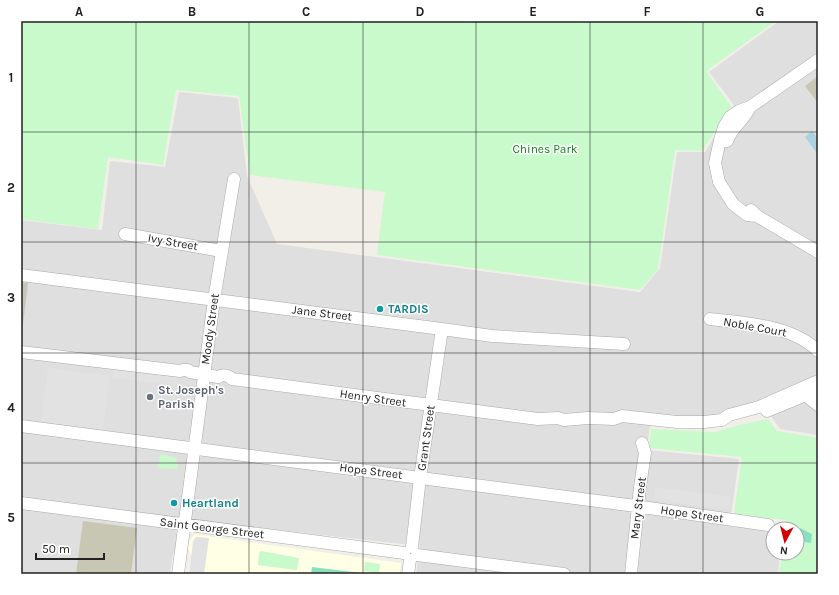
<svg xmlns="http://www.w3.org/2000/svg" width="839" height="595" viewBox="0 0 839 595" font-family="Karla,sans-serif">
  <rect width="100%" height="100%" fill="#f2efe9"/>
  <path fill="#e0dfdf" d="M 779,21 L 818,21 L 818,435 L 780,429 L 764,406 L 713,417 L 651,417 L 647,450 L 739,459 L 731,515 L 781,529 L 773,529 L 773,553 L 780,553 L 778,574 L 416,574 L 420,546 L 181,519 L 176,533 L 178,536 L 178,545 L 173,554 L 170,574 L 21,574 L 21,220 L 102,230 L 110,161 L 165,167 L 179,92 L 238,98 L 247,176 L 277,244 L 640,292 L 660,268 L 677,152 L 705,152 L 734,105 L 709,72 Z"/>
  <path fill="#ffffe5" d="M 195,534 L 213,537 L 401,563 L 400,574 L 188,574 L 191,557 L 188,548 L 189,542 Z"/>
  <path fill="#c7c7b4" d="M 818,76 L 818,103 L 805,86 Z
    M 21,282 L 28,283 L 21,341 Z
    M 83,521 L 137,528 L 131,574 L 76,574 Z"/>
  <path fill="#c8facc" d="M 21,21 L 776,21 L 706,71 L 731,106 L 702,151 L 675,150 L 658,269 L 640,290 L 377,255 L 385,192 L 250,175 L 239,96 L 176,90 L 163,165 L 108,157 L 98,229 L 21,219 Z
    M 768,419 L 777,431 L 818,438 L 818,574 L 779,574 L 782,553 L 797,553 L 797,529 L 785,529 L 786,520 L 734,514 L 742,457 L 649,448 L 651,429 L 715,432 L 739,425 Z
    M 163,454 L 176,458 L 178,468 L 172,469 L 158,468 L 157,464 L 160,462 L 159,457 Z
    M 261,551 L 299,558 L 297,570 L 258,565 L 259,553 Z
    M 365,562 L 380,564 L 379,573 L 364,571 Z"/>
  <path fill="#88e0be" d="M 800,528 L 812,534 L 811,543 L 805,542 L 799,538 Z
    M 312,567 L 369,574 L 311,574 Z"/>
  <path fill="#e2e2e2" d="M 48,368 L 110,376 L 103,431 L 41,423 Z
    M 114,369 L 179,377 L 178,386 L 113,378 Z
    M 655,487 L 731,497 L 729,510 L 654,500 Z
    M 196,537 L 209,538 L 204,574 L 189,574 L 193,541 Z"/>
  <path fill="#aad3df" d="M 812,131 L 818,139 L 818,150 L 816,152 L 805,137 Z"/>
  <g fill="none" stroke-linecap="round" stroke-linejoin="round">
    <g stroke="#a9a9a9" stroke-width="13">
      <path id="minor" d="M 727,141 C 732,126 744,121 750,107
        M 751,210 L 757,216 L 818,252
        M 757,216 L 747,215 L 733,204 L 719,182 L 715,163 L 720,140 L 724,127 L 730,117 L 739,111 L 750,107 L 818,60
        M 125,234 L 221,251
        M 21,275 L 442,329 L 492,336 L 624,344
        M 710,319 C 745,323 792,325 818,351
        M 21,352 L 180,371 L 183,370 L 188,370 L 190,372 L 218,377 C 223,374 228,375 232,379 L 538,419 L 558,418 L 564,420 L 588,418 L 614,419 L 622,416 L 677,422 L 704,422 L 722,420 L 729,415 L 759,407 L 818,381
        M 805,395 L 818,405
        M 767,411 L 818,390
        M 21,426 L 628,505 L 768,525
        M 21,503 L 404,553
        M 412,547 L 420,478 L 442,329
        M 417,555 L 564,574
        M 178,574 L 214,300 L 234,179
        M 408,574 L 410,560
        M 631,574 L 640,487 L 645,453 L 642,443"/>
    </g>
    <use href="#minor" stroke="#fff" stroke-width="12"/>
  </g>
  <path fill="none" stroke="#222" stroke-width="1" stroke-opacity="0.55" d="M 136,21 L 136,574M 249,21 L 249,574M 363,21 L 363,574M 476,21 L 476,574M 590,21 L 590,574M 703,21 L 703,574M 21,132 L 818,132M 21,242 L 818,242M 21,353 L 818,353M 21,463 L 818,463"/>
  <g fill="#0f9aa8" stroke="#fff" stroke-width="1.5">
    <circle cx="380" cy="309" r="4"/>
    <circle cx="174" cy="503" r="4"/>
  </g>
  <circle fill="#6b7280" stroke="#fff" stroke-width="1.5" cx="150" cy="397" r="4"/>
  <g text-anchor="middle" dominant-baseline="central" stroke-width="3" stroke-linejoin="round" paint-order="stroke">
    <g font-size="12" fill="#0c8416" stroke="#fff">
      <text x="545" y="149">Chines Park</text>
    </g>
    <g font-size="12" fill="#222" stroke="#fff">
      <text transform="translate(173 242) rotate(10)">Ivy Street</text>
      <text transform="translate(322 313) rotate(7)">Jane Street</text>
      <text transform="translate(755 327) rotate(10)">Noble Court</text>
      <text transform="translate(210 329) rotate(-82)">Moody Street</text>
      <text transform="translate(373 398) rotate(8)">Henry Street</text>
      <text transform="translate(426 438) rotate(-82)">Grant Street</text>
      <text transform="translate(371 471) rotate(7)">Hope Street</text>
      <text transform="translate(638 508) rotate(-83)">Mary Street</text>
      <text transform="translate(692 514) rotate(8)">Hope Street</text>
      <text transform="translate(212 528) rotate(7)">Saint George Street</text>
    </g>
    <g font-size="12" font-weight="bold" fill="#0d838f" stroke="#fff" text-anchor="start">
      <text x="388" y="309">TARDIS</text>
      <text x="182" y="503">Heartland</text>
    </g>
    <g font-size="12" font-weight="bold" fill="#5b616d" stroke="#fff" text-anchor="start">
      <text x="158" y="390">St. Joseph's<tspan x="158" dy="14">Parish</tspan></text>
    </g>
  </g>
  <rect width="839" height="595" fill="none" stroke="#ffffff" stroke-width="44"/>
  <g transform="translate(785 541) rotate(187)"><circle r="19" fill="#ffffff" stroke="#a7a7a7"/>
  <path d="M0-3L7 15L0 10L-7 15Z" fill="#d40000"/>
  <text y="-6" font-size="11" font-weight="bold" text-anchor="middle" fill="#222222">N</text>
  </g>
  <path d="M36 553v6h68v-6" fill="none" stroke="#222222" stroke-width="2"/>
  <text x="42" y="553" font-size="12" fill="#222222" stroke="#ffffff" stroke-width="3" paint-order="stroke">50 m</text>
  <rect x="22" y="22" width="795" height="551" fill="none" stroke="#222" stroke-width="1.5"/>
  <g font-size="13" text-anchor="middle" font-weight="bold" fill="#222">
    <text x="79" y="16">A</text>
    <text x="192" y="16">B</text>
    <text x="306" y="16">C</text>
    <text x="420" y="16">D</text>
    <text x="533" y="16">E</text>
    <text x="647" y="16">F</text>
    <text x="760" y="16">G</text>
    <text x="11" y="82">1</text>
    <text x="11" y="192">2</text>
    <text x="11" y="302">3</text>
    <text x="11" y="412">4</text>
    <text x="11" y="522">5</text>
  </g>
</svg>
